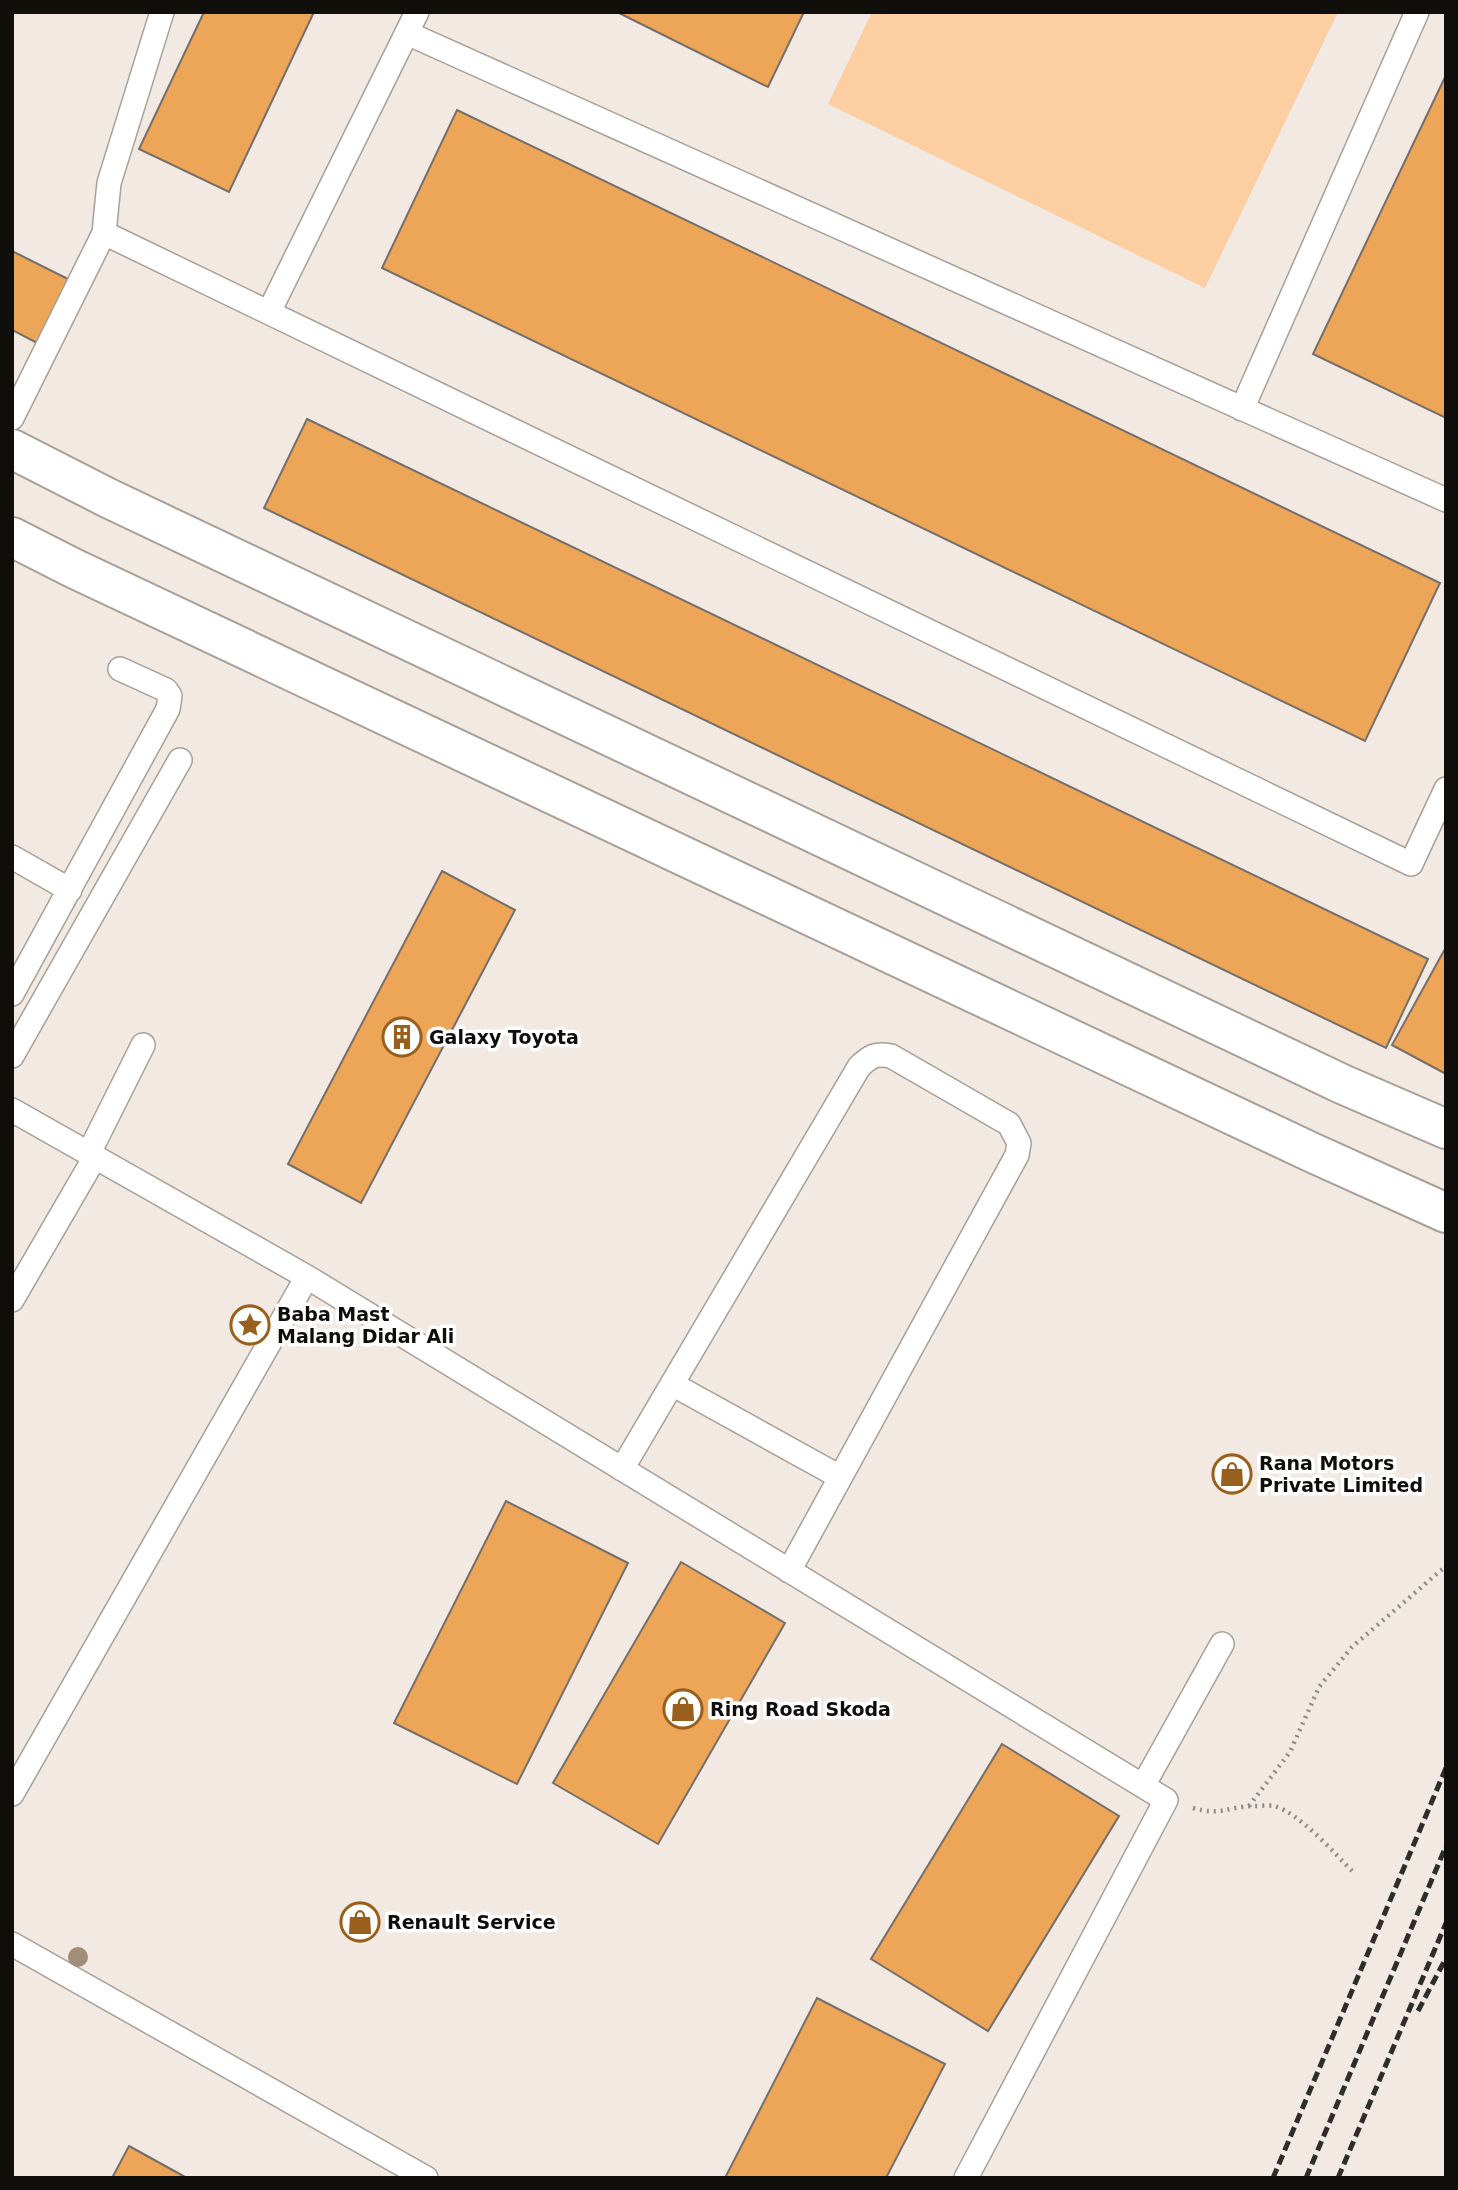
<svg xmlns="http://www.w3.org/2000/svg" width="1458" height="2190" viewBox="0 0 1458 2190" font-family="'DejaVu Sans',sans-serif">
  <rect width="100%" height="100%" fill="#f1e9e2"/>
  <path fill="#fccea1" d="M 872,12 L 1338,12 L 1205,288 L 828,104 Z"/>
  <path fill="#eda558" stroke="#766f69" stroke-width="2" d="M 204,12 L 314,12 L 229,192 L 139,149 Z
    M 617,12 L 804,12 L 768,87 Z
    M 1446,75 L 1446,418 L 1313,354 Z
    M 457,110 L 1440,583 L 1365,741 L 382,268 Z
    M 12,251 L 68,279 L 37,343 L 12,330 Z
    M 307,419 L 1428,959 L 1386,1048 L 264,508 Z
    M 442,871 L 515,910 L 361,1203 L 288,1164 Z
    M 1446,947 L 1446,1074 L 1392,1045 Z
    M 506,1501 L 628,1563 L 517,1784 L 394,1723 Z
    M 681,1562 L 785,1623 L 658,1844 L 553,1783 Z
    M 1002,1744 L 1119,1816 L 988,2031 L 871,1959 Z
    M 817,1998 L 945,2064 L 886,2178 L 725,2178 Z
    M 129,2146 L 187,2178 L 112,2178 Z"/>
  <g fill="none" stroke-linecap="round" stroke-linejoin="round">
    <g stroke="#a7a099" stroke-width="26">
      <path id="service" d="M 407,33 L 1446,500
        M 104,233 L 1411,864 L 1446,789
        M 269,312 L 417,12
        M 1242,409 L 1417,12
        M 12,418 L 104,233 L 109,183 L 162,12
        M 12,857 L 70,890
        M 12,994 L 168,709 L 170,696 L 166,690 L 120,669
        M 12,1056 L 180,760
        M 12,1110 L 307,1277 L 1166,1800 L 966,2178
        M 89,1153 L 143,1045
        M 12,1300 L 95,1157
        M 672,1384 L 840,1477
        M 622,1469 L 859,1067 C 870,1056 876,1053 891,1056 L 1009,1124 L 1019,1143 L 1017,1155 L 789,1571
        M 1143,1786 L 1222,1644
        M 12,1794 L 307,1277
        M 12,1944 L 426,2178"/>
    </g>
    <g stroke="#a7a099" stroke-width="42">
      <path id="tertiary" d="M 12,449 L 108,498 L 1342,1084 L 1446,1129
        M 12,537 L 73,568 L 1313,1153 L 1446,1213"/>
    </g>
    <path stroke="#908a85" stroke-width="4.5" stroke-dasharray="2 5" stroke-linecap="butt" d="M 1249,1806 L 1290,1752 L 1319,1687 L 1352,1647 L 1446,1566
      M 1193,1808 C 1221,1816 1227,1807 1252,1806 C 1259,1806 1268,1805 1274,1806 C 1300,1813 1335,1854 1354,1873"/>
    <use href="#service" stroke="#fff" stroke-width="23"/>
    <use href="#tertiary" stroke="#fff" stroke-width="38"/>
    <path stroke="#2f2d29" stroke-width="5" stroke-dasharray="10 5" stroke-linecap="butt" d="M 1418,2011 L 1446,1958
      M 1273,2178 L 1446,1768
      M 1306,2178 L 1446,1846
      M 1338,2178 L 1446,1923"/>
  </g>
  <circle fill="#a18d78" cx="78" cy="1957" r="10"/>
  <defs>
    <g id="building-ring" transform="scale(2.0125)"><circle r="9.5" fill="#fff" stroke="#98601c" stroke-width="1.5"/><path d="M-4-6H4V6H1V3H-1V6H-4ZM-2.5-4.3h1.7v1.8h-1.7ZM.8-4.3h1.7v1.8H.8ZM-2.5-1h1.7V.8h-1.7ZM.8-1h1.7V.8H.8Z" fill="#98601c"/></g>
    <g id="sight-ring" transform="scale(2.0125)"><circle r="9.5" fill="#fff" stroke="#98601c" stroke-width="1.5"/><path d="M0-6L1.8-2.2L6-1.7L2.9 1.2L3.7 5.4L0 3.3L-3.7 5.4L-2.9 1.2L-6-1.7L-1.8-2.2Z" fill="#98601c"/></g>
    <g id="shop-ring" transform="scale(2.0125)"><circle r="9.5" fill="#fff" stroke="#98601c" stroke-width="1.5"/><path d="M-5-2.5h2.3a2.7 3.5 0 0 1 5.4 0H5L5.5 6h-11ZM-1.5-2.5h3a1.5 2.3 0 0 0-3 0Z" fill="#98601c"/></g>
  </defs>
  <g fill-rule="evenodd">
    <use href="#building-ring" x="402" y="1037"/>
    <use href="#sight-ring" x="250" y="1325"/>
    <use href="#shop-ring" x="1232" y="1474"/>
    <use href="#shop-ring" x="683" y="1709"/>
    <use href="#shop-ring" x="360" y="1922"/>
  </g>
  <g text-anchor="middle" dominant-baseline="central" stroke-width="7" stroke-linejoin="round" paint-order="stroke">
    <g font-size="19" font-weight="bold" fill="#100e0b" stroke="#fff" text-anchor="start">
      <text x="429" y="1037">Galaxy Toyota</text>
      <text x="277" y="1314">Baba Mast<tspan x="277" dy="22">Malang Didar Ali</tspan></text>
      <text x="1259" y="1463">Rana Motors<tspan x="1259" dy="22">Private Limited</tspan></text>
      <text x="710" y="1709">Ring Road Skoda</text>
      <text x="387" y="1922">Renault Service</text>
    </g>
  </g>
  <rect width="1458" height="2190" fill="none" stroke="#100e0b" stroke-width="28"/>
</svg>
